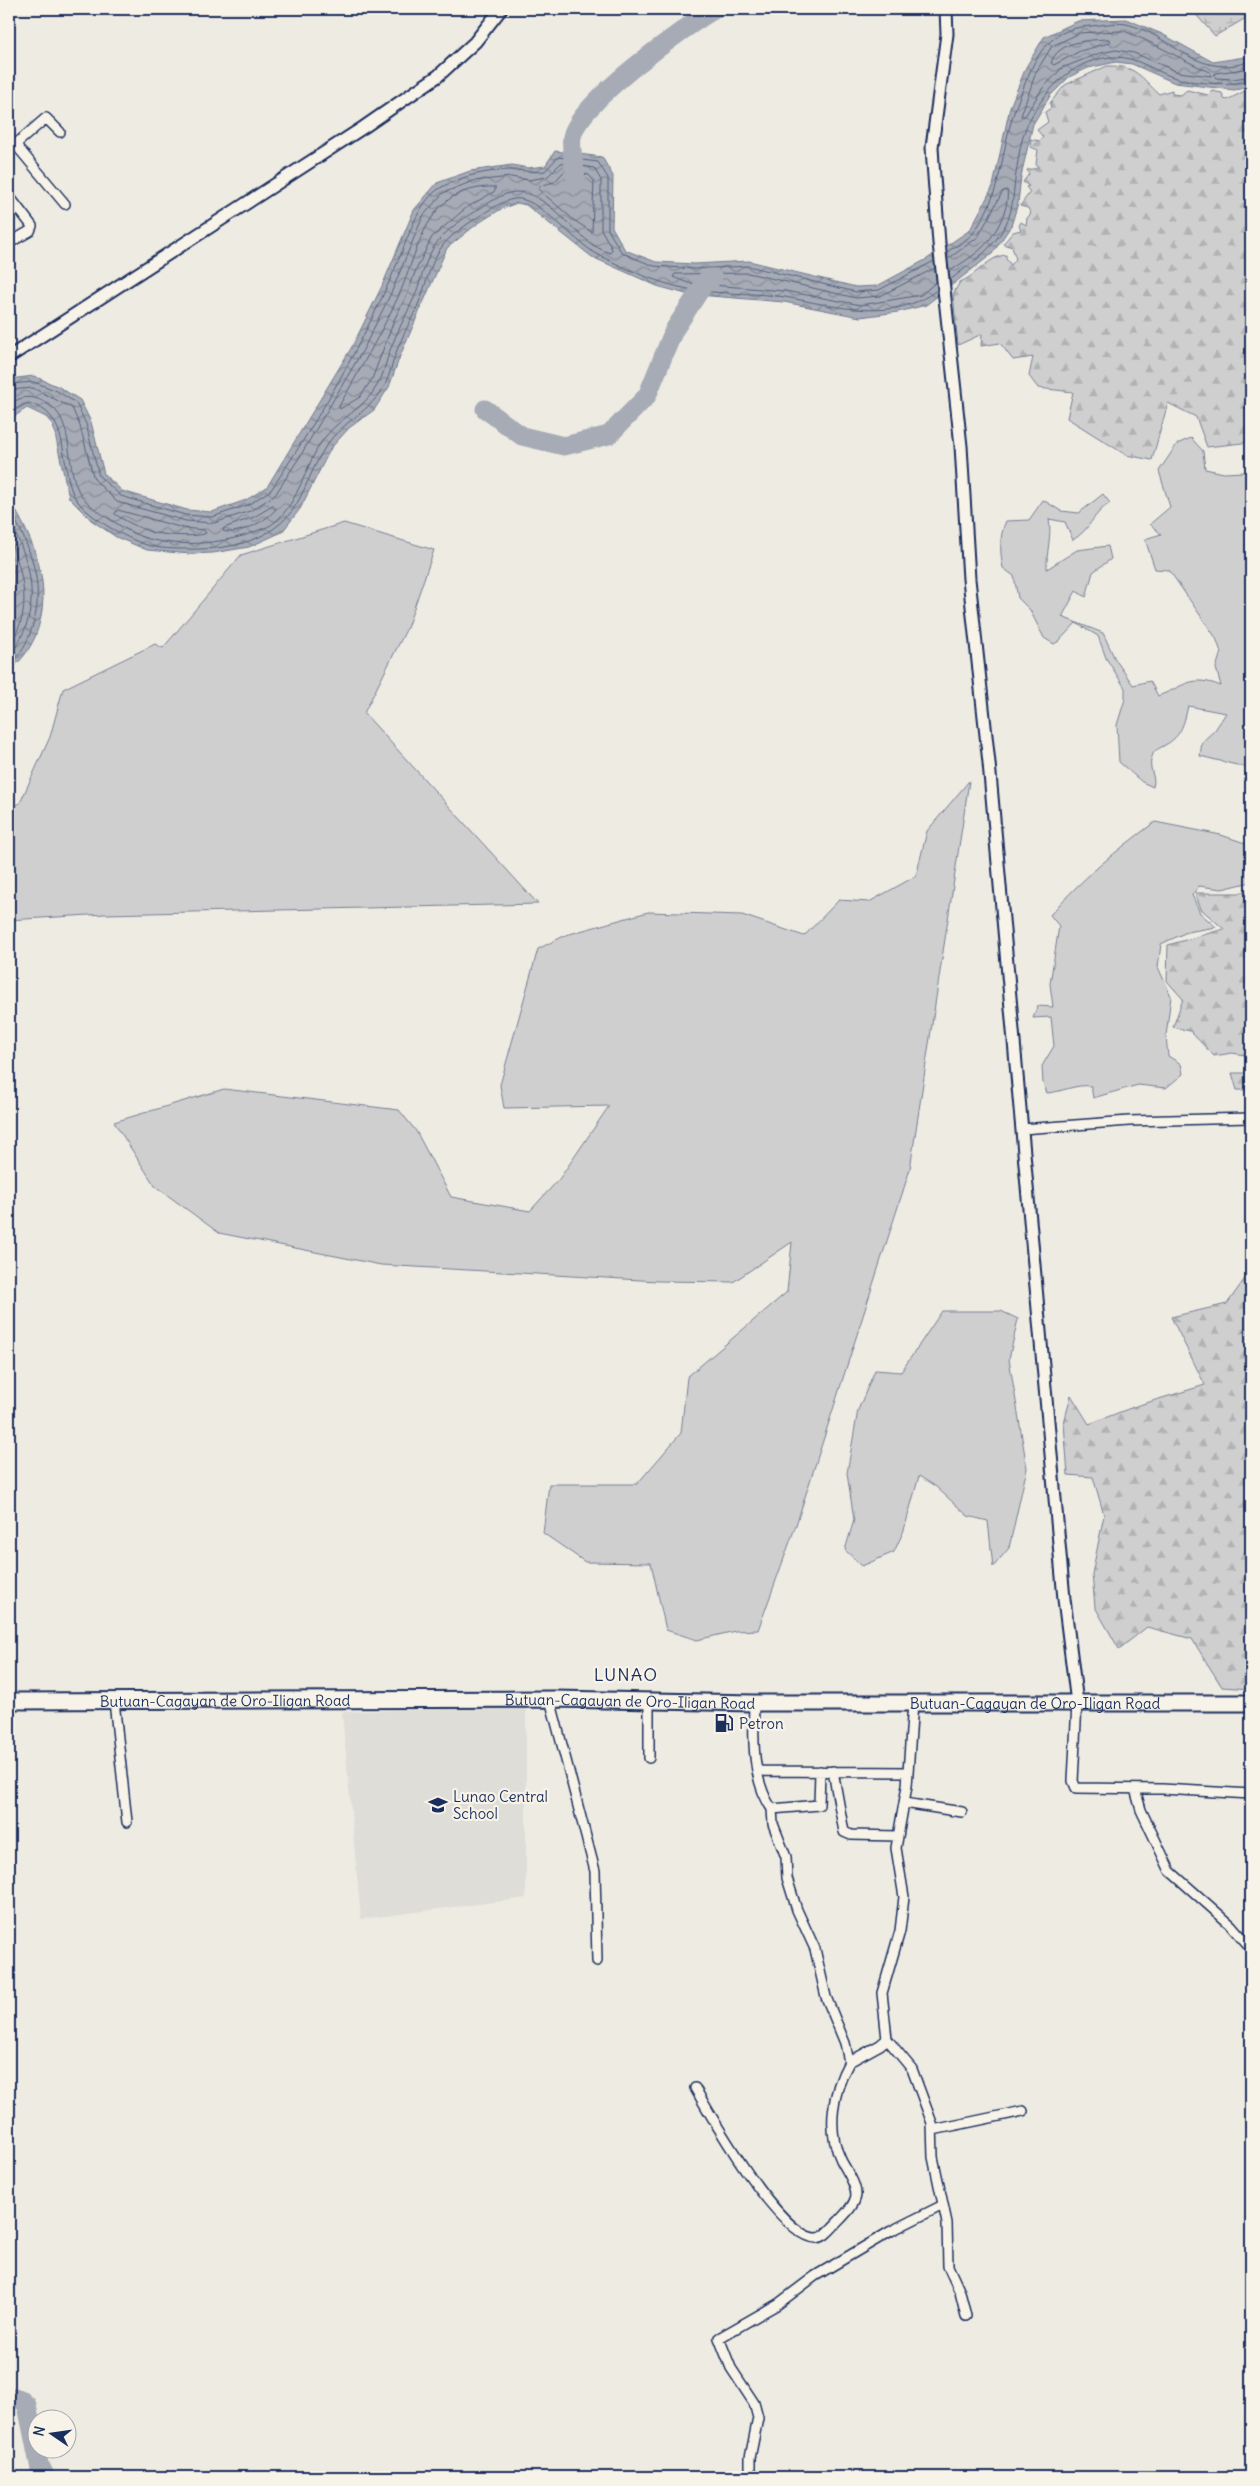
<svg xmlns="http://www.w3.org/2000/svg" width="1260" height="2486" viewBox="0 0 1260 2486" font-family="Delius,sans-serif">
  <defs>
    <pattern id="forest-firs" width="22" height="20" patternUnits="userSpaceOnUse" patternTransform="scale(1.25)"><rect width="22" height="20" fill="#cfcfcf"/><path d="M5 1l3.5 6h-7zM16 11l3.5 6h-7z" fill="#b1b2b4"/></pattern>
    <pattern id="wetland-marsh" width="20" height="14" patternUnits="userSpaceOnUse" patternTransform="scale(1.25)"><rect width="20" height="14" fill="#cfcfcf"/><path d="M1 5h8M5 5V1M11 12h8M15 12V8" fill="none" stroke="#b1b2b4"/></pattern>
    <pattern id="water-waves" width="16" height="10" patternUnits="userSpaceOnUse" patternTransform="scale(1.25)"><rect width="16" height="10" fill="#a6abb5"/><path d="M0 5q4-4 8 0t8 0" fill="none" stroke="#868c96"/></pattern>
  </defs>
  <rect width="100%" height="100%" fill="#eeebe2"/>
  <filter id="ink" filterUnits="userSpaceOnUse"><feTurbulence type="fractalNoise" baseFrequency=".02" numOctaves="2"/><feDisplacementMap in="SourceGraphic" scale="10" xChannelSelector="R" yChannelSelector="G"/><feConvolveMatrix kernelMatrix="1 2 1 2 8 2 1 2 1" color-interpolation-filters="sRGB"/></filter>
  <g filter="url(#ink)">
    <path fill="#deddd8" d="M 526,1706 L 526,1898 L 361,1919 L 342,1712 Z"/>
    <path fill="#cfcfcf" stroke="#757f96" d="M 1191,438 L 1203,451 L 1205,469 L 1224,473 L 1245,472 L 1251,483 L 1251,809 L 1249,809 L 1249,768 L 1200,756 L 1202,742 L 1215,730 L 1226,713 L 1188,706 C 1184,723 1182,736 1165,745 C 1161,748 1155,749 1153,754 C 1146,769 1157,775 1153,787 L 1142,782 L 1119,762 L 1117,725 L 1125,699 L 1125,688 L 1106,658 L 1098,636 L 1076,623 L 1059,641 L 1054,644 L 1044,638 L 1030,610 L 1018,598 L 1014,576 L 1003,568 C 1000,552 999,536 1006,521 L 1029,520 L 1043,500 L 1061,511 L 1079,513 L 1103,494 L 1110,503 C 1091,515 1092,528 1073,540 L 1065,522 L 1049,519 C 1052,536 1046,552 1047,569 L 1077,550 L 1108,546 L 1111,559 L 1093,572 L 1086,597 L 1076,591 L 1062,617 L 1103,633 L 1115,659 L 1133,685 L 1150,681 L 1158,696 C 1185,686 1191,674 1221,686 L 1216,668 L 1221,652 L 1216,638 L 1169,570 L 1155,569 L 1145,539 L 1161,534 L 1150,524 L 1170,507 L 1159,471 L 1177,444 Z
      M 344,523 L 434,550 L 407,628 L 364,713 L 538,904 L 105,914 L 9,920 L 9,810 L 20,803 L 50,737 L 63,689 L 155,644 L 163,648 L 241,555 Z
      M 969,781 L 910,1169 L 796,1525 L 758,1630 L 735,1631 L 697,1640 L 666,1630 L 651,1563 L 585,1562 L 543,1533 L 549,1484 L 637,1484 L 681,1433 L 687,1377 L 787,1292 L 792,1242 L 733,1282 L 658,1281 L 381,1265 L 219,1233 L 155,1186 L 114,1122 L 224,1089 L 399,1110 L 416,1131 L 451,1197 L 530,1211 L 560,1178 L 609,1106 L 504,1108 L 500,1085 L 538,949 L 566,935 L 648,912 L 742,915 L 804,936 L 839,900 L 869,902 L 916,876 L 927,831 Z
      M 1155,822 L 1221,835 L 1251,845 L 1251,882 L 1222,889 L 1199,886 L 1192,895 L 1200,913 L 1216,927 L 1187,932 L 1161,944 L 1158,967 L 1171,996 L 1166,1036 L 1168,1056 L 1181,1064 L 1183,1074 L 1166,1088 L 1138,1085 L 1093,1098 L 1091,1086 C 1075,1084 1062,1092 1047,1093 L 1043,1083 L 1042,1066 L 1054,1046 L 1051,1017 L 1033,1018 L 1038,1006 L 1053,1007 L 1050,984 L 1059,926 L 1050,915 C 1081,879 1117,850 1155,822 Z
      M 942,1311 L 1001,1311 L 1018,1319 L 1009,1359 L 1027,1468 L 1009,1548 L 993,1567 L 988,1521 L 968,1516 L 935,1486 L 919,1476 L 904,1530 L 894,1552 L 862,1566 L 845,1550 L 854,1520 L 847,1473 L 858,1410 L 875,1370 L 901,1372 Z"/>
    <path fill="url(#forest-firs)" stroke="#757f96" d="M 1107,66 C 1137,65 1141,78 1159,94 L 1172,90 L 1172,94 L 1181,95 L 1187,90 L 1208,95 L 1212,91 L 1222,93 L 1224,99 L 1227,100 L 1247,90 L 1245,98 L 1251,99 L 1251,442 L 1207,447 L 1196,417 L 1168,403 L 1152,460 L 1126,455 L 1067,418 L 1073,392 L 1038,388 L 1029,376 L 1033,357 L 1013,360 L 1000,343 L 981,346 L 982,334 L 958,345 L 953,294 L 960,282 C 976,276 989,256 1006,255 L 1006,259 L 1011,265 L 1016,259 L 1012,247 L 1003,244 L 1013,232 L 1021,230 L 1019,226 L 1021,222 L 1026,225 L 1027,218 L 1031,214 L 1028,208 L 1020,206 L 1030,192 L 1026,187 L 1029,186 L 1023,182 L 1029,174 L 1027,170 L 1038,168 L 1036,164 L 1038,150 L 1031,147 L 1030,139 L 1040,141 L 1043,137 L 1037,130 L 1048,122 L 1045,112 L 1051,108 L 1050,103 L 1065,85 Z
      M 1251,889 L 1251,1056 L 1232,1053 L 1214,1056 L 1190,1031 L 1173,1027 L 1183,999 L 1167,981 L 1168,945 L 1224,929 L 1201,909 L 1195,893 L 1239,893 Z
      M 1232,1073 L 1251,1073 L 1251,1090 L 1237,1090 Z
      M 1251,1270 L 1251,1689 L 1222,1687 L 1192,1639 L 1147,1627 L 1119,1649 L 1095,1607 L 1092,1574 L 1104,1515 L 1093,1477 L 1068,1475 L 1064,1423 L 1071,1395 L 1089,1424 L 1136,1406 L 1205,1385 L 1171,1317 L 1227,1304 Z"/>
    <path fill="url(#wetland-marsh)" stroke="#757f96" d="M 1191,9 L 1251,9 L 1251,15 L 1215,36 Z"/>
    <path fill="url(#water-waves)" stroke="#6e7992" d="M 1126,19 L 1162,34 L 1213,62 L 1251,56 L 1251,87 L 1234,90 L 1175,83 L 1132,64 L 1116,62 L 1088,68 L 1069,77 L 1050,96 L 1033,124 L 1021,176 L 1018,203 L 1011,226 L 992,254 L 926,305 L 898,312 L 860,317 L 784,302 L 686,294 L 657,286 L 592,257 L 526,205 L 517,203 L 501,209 L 477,224 L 447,248 L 400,356 L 389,387 L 374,410 L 349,428 L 331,448 L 300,509 L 282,532 L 249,547 L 213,553 L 190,554 L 147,550 L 116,537 L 91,520 L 69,498 L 53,425 L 46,417 L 27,408 L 9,420 L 9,379 L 34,376 L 59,387 L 80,400 L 91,422 L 104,474 L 122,491 L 187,510 L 212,512 L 246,500 L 267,487 L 353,345 L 382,286 L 414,210 L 437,183 L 470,171 L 512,165 L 528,168 L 545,166 L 555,151 L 602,157 L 613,176 L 612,227 L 625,250 L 656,262 L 695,264 L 749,261 L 856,287 L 877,286 L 927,259 L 970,230 L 993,186 L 1010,107 L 1026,67 L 1044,37 L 1078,21 Z
      M 9,498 C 34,542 55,586 35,637 C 29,650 21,662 9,670 Z"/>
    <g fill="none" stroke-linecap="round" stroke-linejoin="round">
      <path stroke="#536181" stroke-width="1" d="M 1124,31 C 1155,43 1180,59 1210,72 L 1211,76 L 1178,72 L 1134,53 L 1116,50 L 1100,53 L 1062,68 L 1042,89 L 1025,116 L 1021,116 L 1036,72 L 1052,46 L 1080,33 Z
        M 1108,39 L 1111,41 L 1109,43 L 1080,51 L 1054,65 L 1051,63 C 1058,41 1088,40 1108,39 Z
        M 1251,68 L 1216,73 L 1214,75 L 1216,78 L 1233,79 L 1251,76
        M 565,171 L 589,175 L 594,181 L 592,232 L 575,221 L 538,189 L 540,186 L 554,182 Z
        M 495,187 L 495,191 L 466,208 L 432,237 L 415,272 L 408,293 L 395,318 L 372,379 L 360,397 L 340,409 L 339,406 C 360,370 381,333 399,295 C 413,264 420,222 448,200 C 459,191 481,186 495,187 Z
        M 947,252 C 955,246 968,240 974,232 C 1005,189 1000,147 1017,104 C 1033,64 1042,28 1092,26 C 1102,25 1115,22 1126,24 C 1173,35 1196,81 1251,61
        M 948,259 L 978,237 L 1003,191 L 1007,190 C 1010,208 996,234 983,247 C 974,256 960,264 949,272
        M 935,268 L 880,296 L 856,298 L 748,273 L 675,274 L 673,277 L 688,283 L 785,291 L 861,305 L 921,295 L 936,282
        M 950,280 C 971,263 993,250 1006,224 C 1014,208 1013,190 1016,173 C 1019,156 1021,136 1029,121 C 1046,88 1076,57 1116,57 C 1137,57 1156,72 1176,78 C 1201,85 1226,84 1251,82
        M 9,384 L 34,382 L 57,391 L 76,403 L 86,424 L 99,476 L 121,496 L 185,515 L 212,517 L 248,505 L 271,490 C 321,415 367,337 401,254 C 410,232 420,199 442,187 C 461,176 489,170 511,170 C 523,170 533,173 545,171 L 558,157 L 598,162 L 608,178 L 608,230 L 622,253 L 654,266 L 695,269 L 748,266 L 856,292 L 879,290 L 934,261
        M 9,390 L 33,388 L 72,408 L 80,426 L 94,479 L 117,502 L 186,521 L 214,523 L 250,511 L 275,495 L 299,458 L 363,350 L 392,291 L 423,216 L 443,193 L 473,181 L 511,177 L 528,180 L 547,177 L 561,163 L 594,168 L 601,180 L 601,229 L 612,249 L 610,253 C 576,243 553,194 518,192 C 506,191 492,201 482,207 C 467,216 450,227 439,240 C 425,256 422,279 414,298 C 406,315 397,332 390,350 C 386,361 384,374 378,384 C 364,410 339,417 322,441 C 305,466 299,502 275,522 C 271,526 264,528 259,530 C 231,543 179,548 149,539 C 133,535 119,525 105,516 C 97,511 84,501 79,492 C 63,462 78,412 38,399 C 27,395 18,398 9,405
        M 9,413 L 28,403 C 71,413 59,461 73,494 C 83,515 125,538 147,545 C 159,549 176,549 189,549 C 229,550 274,541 296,505 C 307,486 314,464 326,446 C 342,421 371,412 385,385 C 391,373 393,358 399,345 C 406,328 416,312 422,295 C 427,279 432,259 443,245 C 452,234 469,223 481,215 C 491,209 502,201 514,199 C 536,194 575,243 597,254 C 625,269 657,283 688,289 C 720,295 753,292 785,297 C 835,306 893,324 937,290
        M 273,506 L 276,509 C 267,521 238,536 223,531 L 224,528 L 254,517 Z
        M 9,508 C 32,550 48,590 29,636 C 25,646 18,658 9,664
        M 118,510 L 183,528 L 204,530 L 206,533 C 198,538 161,535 151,532 C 139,528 125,521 115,514 Z
        M 9,521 C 34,566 43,614 9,656
        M 9,537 C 22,571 35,612 9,644"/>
      <path stroke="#a6abb5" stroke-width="19" d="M 576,179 C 575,167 570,149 572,137 C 578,103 683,28 715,9
        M 485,409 L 522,436 L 564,446 L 609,435 L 647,396 L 674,330 L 708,278 L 713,278
        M 9,2396 L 20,2399 L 27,2405 L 40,2469 L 46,2477"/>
      <g stroke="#1b2f5e" stroke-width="12">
        <path id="street" d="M 15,144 L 65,204
          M 9,150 L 46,118 L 60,132
          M 9,196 L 32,226 L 30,231 L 9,243
          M 1022,1129 L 1129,1121 L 1251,1118
          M 550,1699 L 595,1871 L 597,1961
          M 649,1700 L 649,1758
          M 114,1701 L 127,1822
          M 754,1703 C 753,1737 752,1781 772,1809 L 819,1805 L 820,1771
          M 1077,1703 L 1073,1781 L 1076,1788 L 1162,1789 L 1251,1794
          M 758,1771 L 908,1772
          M 833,1771 L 844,1832 L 851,1835 L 898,1836
          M 1135,1789 L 1141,1810 L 1170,1871 L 1231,1925 L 1251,1948
          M 904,1803 L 962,1812
          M 772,1809 L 773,1824 L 786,1857 L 787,1878 L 797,1910 L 815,1949 L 826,1997 L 845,2043 L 849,2062
          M 887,2039 L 912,2069 L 932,2123 L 933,2157 L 947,2223 L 948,2266 L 960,2292 L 966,2316
          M 695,2088 C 712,2118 781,2239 817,2238 C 823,2238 828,2232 832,2228 C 840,2219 855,2207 856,2195 C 856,2183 846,2170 841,2160 C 826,2129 833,2091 849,2062 L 880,2045 L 887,2039 L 882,1993 L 900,1931 L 904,1897 L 896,1848 L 907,1786 L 913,1703
          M 933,2130 L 1023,2111
          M 750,2477 L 750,2458 L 758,2418 L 754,2403 L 731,2368 L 719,2338 L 778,2304 L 815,2276 L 891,2231 L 943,2205"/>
      </g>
      <g stroke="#1b2f5e" stroke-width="15">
        <path id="secondary" d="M 946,9 L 947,34 L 932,147 L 933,163 L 939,243 L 961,446 L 969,579 L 989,763 L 1064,1599 L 1077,1703
          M 9,357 L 364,127 L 438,76 L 475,42 L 501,9"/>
      </g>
      <g stroke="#1b2f5e" stroke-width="19">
        <g id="highway">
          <path id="s1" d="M 9,1701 L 555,1699 L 754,1703 L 1251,1703"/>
        </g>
      </g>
      <use href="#street" stroke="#f7f3e8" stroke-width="9"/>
      <use href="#secondary" stroke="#f7f3e8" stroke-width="11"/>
      <use href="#highway" stroke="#f7f3e8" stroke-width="15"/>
    </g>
  </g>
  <defs>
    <g id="fuel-bare" transform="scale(1.5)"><path d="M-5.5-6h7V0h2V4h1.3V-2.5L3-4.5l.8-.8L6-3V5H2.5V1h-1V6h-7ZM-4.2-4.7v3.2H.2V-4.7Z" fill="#1b2f5e" stroke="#f7f3e8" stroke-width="2.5" paint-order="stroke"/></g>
    <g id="school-bare" transform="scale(1.5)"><path d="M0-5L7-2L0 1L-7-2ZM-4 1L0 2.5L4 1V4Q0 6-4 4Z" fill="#1b2f5e" stroke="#f7f3e8" stroke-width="2.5" paint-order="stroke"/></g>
  </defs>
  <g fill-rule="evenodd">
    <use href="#fuel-bare" x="724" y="1723"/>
    <use href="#school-bare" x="438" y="1805"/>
  </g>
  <g text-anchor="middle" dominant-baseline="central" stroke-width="4.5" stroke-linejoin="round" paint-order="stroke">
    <g font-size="15" fill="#1b2f5e" stroke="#f7f3e8">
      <text stroke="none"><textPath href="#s1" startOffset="216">Butuan-Cagayan de Oro-Iligan Road</textPath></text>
      <text stroke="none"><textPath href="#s1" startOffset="621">Butuan-Cagayan de Oro-Iligan Road</textPath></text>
      <text stroke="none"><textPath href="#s1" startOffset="1026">Butuan-Cagayan de Oro-Iligan Road</textPath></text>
    </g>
    <g font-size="15" fill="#1b2f5e" stroke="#f7f3e8" text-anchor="start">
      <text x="739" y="1723">Petron</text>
      <text x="453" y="1796">Lunao Central<tspan x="453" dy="17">School</tspan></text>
    </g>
    <g font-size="18" letter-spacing="1" fill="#1b2f5e" stroke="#f7f3e8">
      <text x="626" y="1674">LUNAO</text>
    </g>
  </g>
  <rect width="1260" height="2486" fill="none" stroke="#f7f3e8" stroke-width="30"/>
  <rect x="15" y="15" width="1230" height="2456" fill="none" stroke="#1b2f5e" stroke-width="2" filter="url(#ink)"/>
  <g transform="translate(52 2434) rotate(283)"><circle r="24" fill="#f7f3e8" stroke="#9fa5b1"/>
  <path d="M0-4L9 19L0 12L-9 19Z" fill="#1b2f5e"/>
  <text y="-8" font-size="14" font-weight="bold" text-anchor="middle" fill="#1b2f5e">N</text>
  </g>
</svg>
